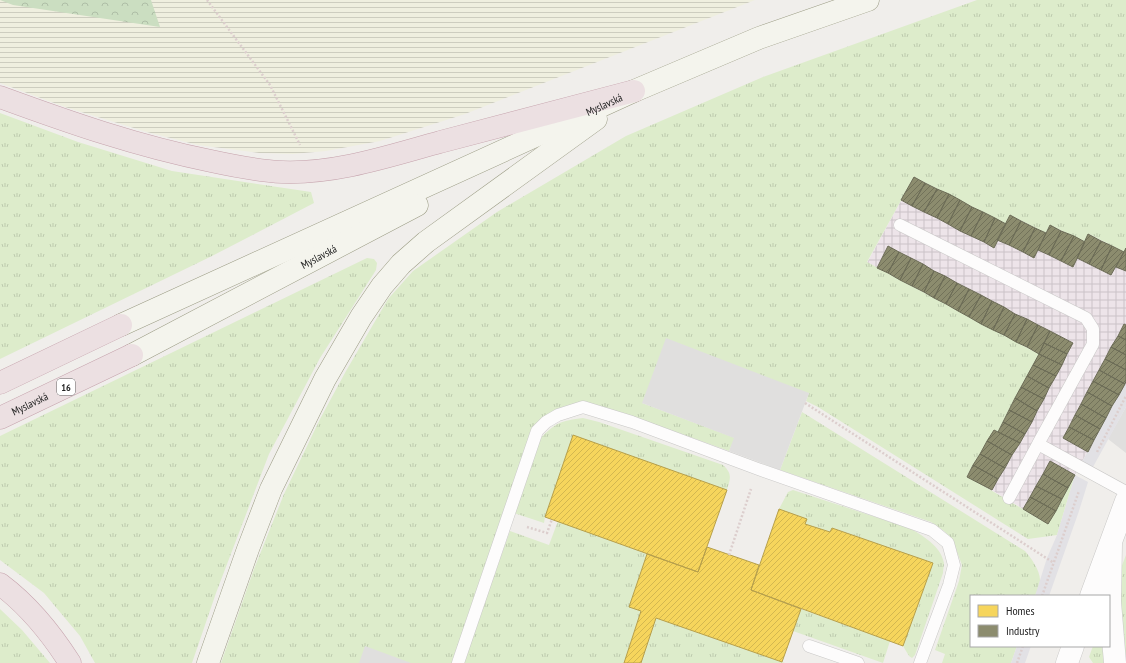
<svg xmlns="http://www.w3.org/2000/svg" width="1126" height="663" viewBox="0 0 1126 663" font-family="'PT Sans Narrow',sans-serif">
  <defs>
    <pattern id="industrial-grid" width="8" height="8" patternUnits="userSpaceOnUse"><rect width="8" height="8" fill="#ede4e9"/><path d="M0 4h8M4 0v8" fill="none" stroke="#cbc3c8"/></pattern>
    <pattern id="farmland-rules" width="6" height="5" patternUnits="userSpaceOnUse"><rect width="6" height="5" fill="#efefdf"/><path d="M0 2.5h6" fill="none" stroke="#cdcdbf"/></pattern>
    <pattern id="grass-tufts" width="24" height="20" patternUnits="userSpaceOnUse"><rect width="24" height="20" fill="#ddeccb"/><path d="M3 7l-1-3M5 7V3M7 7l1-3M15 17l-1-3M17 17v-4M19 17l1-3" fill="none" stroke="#bdcaae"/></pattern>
    <pattern id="forest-crowns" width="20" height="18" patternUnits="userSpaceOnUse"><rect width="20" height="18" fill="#cbdec1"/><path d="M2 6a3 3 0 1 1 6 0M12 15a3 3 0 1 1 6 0" fill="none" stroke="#aebea6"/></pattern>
    <pattern id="homes-hatch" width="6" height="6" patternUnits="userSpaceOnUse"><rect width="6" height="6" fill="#f6d55c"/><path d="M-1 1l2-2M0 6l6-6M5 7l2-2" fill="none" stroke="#d3b750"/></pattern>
    <pattern id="industry-hatch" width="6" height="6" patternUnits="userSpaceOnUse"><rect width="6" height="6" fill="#8c8c6e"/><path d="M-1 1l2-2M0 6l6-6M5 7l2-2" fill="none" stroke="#72725a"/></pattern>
  </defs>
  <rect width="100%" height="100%" fill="#f0eeeb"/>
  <path fill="url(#industrial-grid)" d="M 914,177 L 1005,224 L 1010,215 L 1046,233 L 1050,225 L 1085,241 L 1088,234 L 1124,252 L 1126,248 L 1126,381 L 1048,524 L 992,490 L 967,477 L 994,430 L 998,431 L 1039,354 L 867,263 Z"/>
  <path fill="url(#farmland-rules)" d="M 0,0 L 755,0 L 465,114 L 380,141 L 326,151 L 293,154 L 259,153 L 198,145 L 147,132 L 65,107 L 0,83 Z"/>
  <path fill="url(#grass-tufts)" d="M 977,0 L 1126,0 L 1126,248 L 1124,252 L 1089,234 L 1085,242 L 1050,225 L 1046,233 L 1010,215 L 1006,224 L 914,177 L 867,262 L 1039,354 L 998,432 L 994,430 L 967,476 L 1048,524 L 1075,475 L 1057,535 L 1028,539 L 818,407 L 806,401 L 809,393 L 642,403 L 735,438 L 729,451 L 634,417 L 583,407 L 546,422 L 458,663 L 221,663 L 254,569 L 284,494 L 320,419 L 346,371 L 388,299 L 413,271 L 497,212 L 626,136 L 763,77 Z
    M 0,113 L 78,142 L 172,171 L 311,192 L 314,203 L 212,256 L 0,359 Z
    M 367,258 L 374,259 L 377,263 L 376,270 L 320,358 L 269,454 L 216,593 L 192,663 L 95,663 L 80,636 L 44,593 L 0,560 L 0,436 Z
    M 802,412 L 1025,551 C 1031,558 1040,570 1040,580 C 1040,585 1037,591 1035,596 L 971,596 L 971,646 L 1017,646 L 1011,663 L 942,663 L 945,654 L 935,650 L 959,581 L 962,565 L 952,539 L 944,531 L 931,522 L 780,470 Z
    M 583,418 L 599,422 L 723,465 C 733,474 730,479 727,490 L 676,472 L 545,517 L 544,523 L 514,513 L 540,439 C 556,422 561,421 583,418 Z
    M 793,490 L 909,528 C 922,535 941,546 944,563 C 944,566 943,570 943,573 L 915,655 L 912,658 L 909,656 L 903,646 L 932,563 L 833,528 L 830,532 L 805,524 L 807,519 L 779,509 L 788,492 Z
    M 558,521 L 647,554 L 629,607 L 641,611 L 624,663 L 463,663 L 510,531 L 549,545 Z
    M 1126,555 L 1126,663 L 1120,616 L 1121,568 Z
    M 0,609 L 22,630 L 50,663 L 0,663 Z
    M 801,609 L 890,641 L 883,663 L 793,631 Z
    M 656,618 L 785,663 L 641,663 Z
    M 1093,646 L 1102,646 L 1105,663 L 1093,663 L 1089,657 Z"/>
  <path fill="url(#forest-crowns)" d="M 0,0 L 151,0 L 160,27 L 13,5 Z"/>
  <path fill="#e0dfde" d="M 666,338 L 809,393 L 780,470 L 729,451 L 734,438 L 642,403 Z
    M 1126,407 L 1126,453 L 1108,439 Z
    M 365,646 L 411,663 L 359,663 Z"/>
  <path fill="#e2e1e5" d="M 1126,381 L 1126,407 L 1093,467 L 1082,462 Z
    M 1075,475 L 1088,482 L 1079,511 L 1049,596 L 1035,596 L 1047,558 L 1057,535 Z
    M 1017,646 L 1031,646 L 1025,663 L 1011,663 Z"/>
  <path fill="url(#homes-hatch)" stroke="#b69f4b" d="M 573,435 L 727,490 L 698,572 L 545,517 Z
    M 779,509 L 807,519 L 805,524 L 830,532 L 832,528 L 933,563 L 903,646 L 751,590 Z
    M 707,547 L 759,565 L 751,590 L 801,609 L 782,662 L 656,618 L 641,663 L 624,663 L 641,611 L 629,607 L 647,554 L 698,572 Z"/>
  <path fill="url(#industry-hatch)" stroke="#6c6c57" d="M 914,177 L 925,183 L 912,206 L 901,200 Z
    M 925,183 L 937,189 L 924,212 L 912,206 Z
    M 937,189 L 949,194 L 937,218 L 924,212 Z
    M 949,194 L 960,200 L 948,224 L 937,218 Z
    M 960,200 L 972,207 L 960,231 L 948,224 Z
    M 972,207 L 983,212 L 971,236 L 960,231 Z
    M 983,212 L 995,218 L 984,242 L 971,236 Z
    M 1010,215 L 1021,221 L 1009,245 L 997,240 Z
    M 995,218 L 1006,224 L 994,248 L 984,242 Z
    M 1021,221 L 1035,228 L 1023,252 L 1009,245 Z
    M 1050,225 L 1061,231 L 1049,255 L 1038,250 Z
    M 1035,228 L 1046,233 L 1034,258 L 1023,252 Z
    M 1061,231 L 1074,236 L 1061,261 L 1049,255 Z
    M 1088,234 L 1101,241 L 1089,264 L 1077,258 Z
    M 1074,236 L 1085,242 L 1073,267 L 1061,261 Z
    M 1101,241 L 1112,246 L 1101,270 L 1089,264 Z
    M 888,246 L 899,252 L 888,273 L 877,268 Z
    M 1112,246 L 1124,252 L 1111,275 L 1101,270 Z
    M 1126,248 L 1126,271 L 1116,267 Z
    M 899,252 L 911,258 L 900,280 L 888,273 Z
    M 911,258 L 923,264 L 912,286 L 900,280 Z
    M 923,264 L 934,271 L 924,292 L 912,286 Z
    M 934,271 L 945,276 L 934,298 L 924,292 Z
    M 945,276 L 957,283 L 946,304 L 934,298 Z
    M 957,283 L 969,289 L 958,311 L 946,304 Z
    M 969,289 L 981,295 L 969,317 L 958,311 Z
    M 981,295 L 992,301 L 981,324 L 969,317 Z
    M 992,301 L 1004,307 L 993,330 L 981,324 Z
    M 1004,307 L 1015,314 L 1004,335 L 993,330 Z
    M 1015,314 L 1027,319 L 1016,342 L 1004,335 Z
    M 1027,319 L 1038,325 L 1027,347 L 1016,342 Z
    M 1124,324 L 1126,325 L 1126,340 L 1118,336 Z
    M 1038,325 L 1050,331 L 1039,354 L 1027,347 Z
    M 1050,331 L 1073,343 L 1067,354 L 1044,343 Z
    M 1118,336 L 1126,340 L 1126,355 L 1111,347 Z
    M 1044,343 L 1067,354 L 1062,365 L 1039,354 Z
    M 1111,347 L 1126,355 L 1126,370 L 1105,359 Z
    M 1039,354 L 1062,365 L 1056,376 L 1033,365 Z
    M 1105,359 L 1126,370 L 1126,381 L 1125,384 L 1099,370 Z
    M 1033,365 L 1056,376 L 1049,388 L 1027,376 Z
    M 1099,370 L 1125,384 L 1119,395 L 1093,381 Z
    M 1027,376 L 1049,388 L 1044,399 L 1021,387 Z
    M 1093,381 L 1119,395 L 1112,406 L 1087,392 Z
    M 1021,387 L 1044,399 L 1037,411 L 1015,398 Z
    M 1087,392 L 1112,406 L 1106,418 L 1081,404 Z
    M 1015,398 L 1037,411 L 1032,422 L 1009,410 Z
    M 1081,404 L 1106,418 L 1100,429 L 1075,415 Z
    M 1009,410 L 1032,422 L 1025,434 L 1003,422 Z
    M 1075,415 L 1100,429 L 1094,440 L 1069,427 Z
    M 1003,422 L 1025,434 L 1020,443 L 998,432 Z
    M 1069,427 L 1094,440 L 1088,452 L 1063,438 Z
    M 994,430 L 1020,443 L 1012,455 L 987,441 Z
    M 987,441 L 1012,455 L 1005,468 L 980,454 Z
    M 980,454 L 1005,468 L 998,479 L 973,465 Z
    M 1050,461 L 1075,475 L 1068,488 L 1043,474 Z
    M 973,465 L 998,479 L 992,490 L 967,477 Z
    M 1043,474 L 1068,488 L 1062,499 L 1036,486 Z
    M 1036,486 L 1062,499 L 1056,511 L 1030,497 Z
    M 1030,497 L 1056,511 L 1048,524 L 1023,509 Z"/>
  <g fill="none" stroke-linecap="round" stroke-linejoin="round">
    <g stroke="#c9c8c7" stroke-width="13">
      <path id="lane" d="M 900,225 L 1086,318 L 1093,329 L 1093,344 L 1038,444 L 1126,492
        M 1009,498 L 1038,444
        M 809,646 L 858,663
        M 458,663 L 537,431 L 546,422 L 558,415 L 583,407 L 632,422 L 758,469 L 932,530 L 948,543 L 954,565 L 949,585 L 920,663"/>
    </g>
    <g stroke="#c9c8c7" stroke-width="23">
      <path id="street" d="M 1111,544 L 1110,602 L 1115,663
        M 1091,596 L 1126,501
        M 1067,663 L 1073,646"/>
    </g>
    <g stroke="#999a82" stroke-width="23">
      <g id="secondary">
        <path id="s1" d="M 121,325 L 634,91 L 759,38 L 868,0"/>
        <path id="s2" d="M 132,355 L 417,205"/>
        <path d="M 208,663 L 248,549 L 271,489 L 325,379 L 361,317 L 382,286 L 401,264 L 426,242 L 596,119"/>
      </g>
    </g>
    <g stroke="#c5a2ac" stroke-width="23">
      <g id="highway">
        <path d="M 0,97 C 71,123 137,146 211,161 C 234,166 258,171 282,172 C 336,174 389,156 440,142 C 505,125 570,108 634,91"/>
        <path d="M 0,383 L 121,325"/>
        <path id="s3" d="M 0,418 L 132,355"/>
        <path d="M 0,584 C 28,605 51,633 70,663"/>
      </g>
    </g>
    <path stroke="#dccecd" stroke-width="2.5" stroke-dasharray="2 2" stroke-linecap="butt" d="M 207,0 L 270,85 L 300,145
      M 805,403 L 1054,563
      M 1097,452 L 1126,396
      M 527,527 L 547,533 L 552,519
      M 729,555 L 751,489
      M 1042,596 L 1079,491
      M 1017,663 L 1023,646"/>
    <use href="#lane" stroke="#fdfcfc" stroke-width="12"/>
    <use href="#street" stroke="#fdfcfc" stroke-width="22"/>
    <use href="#secondary" stroke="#f4f4ed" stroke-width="22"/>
    <use href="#highway" stroke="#ece0e2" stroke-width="22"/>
  </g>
  <g text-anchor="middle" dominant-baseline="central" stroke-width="4" stroke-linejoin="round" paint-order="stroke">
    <rect fill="#fff" stroke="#646464" stroke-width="1" x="57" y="379" width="18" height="16" rx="3"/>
    <g font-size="10" font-weight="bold" fill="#222">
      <text x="66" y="387">16</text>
    </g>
    <g font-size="11" fill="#222" stroke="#fff">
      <text stroke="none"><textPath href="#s1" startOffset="531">Myslavská</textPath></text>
      <text stroke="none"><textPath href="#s2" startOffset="211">Myslavská</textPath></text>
      <text stroke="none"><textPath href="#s3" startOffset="33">Myslavská</textPath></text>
    </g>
  </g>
  <rect x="970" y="595" width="140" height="52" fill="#ffffff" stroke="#a7a7a7"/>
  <rect x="978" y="605" width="20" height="12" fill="#f6d55c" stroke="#a7a7a7"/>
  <text x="1006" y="615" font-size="12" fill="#222222">Homes</text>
  <rect x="978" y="625" width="20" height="12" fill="#8c8c6e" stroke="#a7a7a7"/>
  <text x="1006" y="635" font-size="12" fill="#222222">Industry</text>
</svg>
